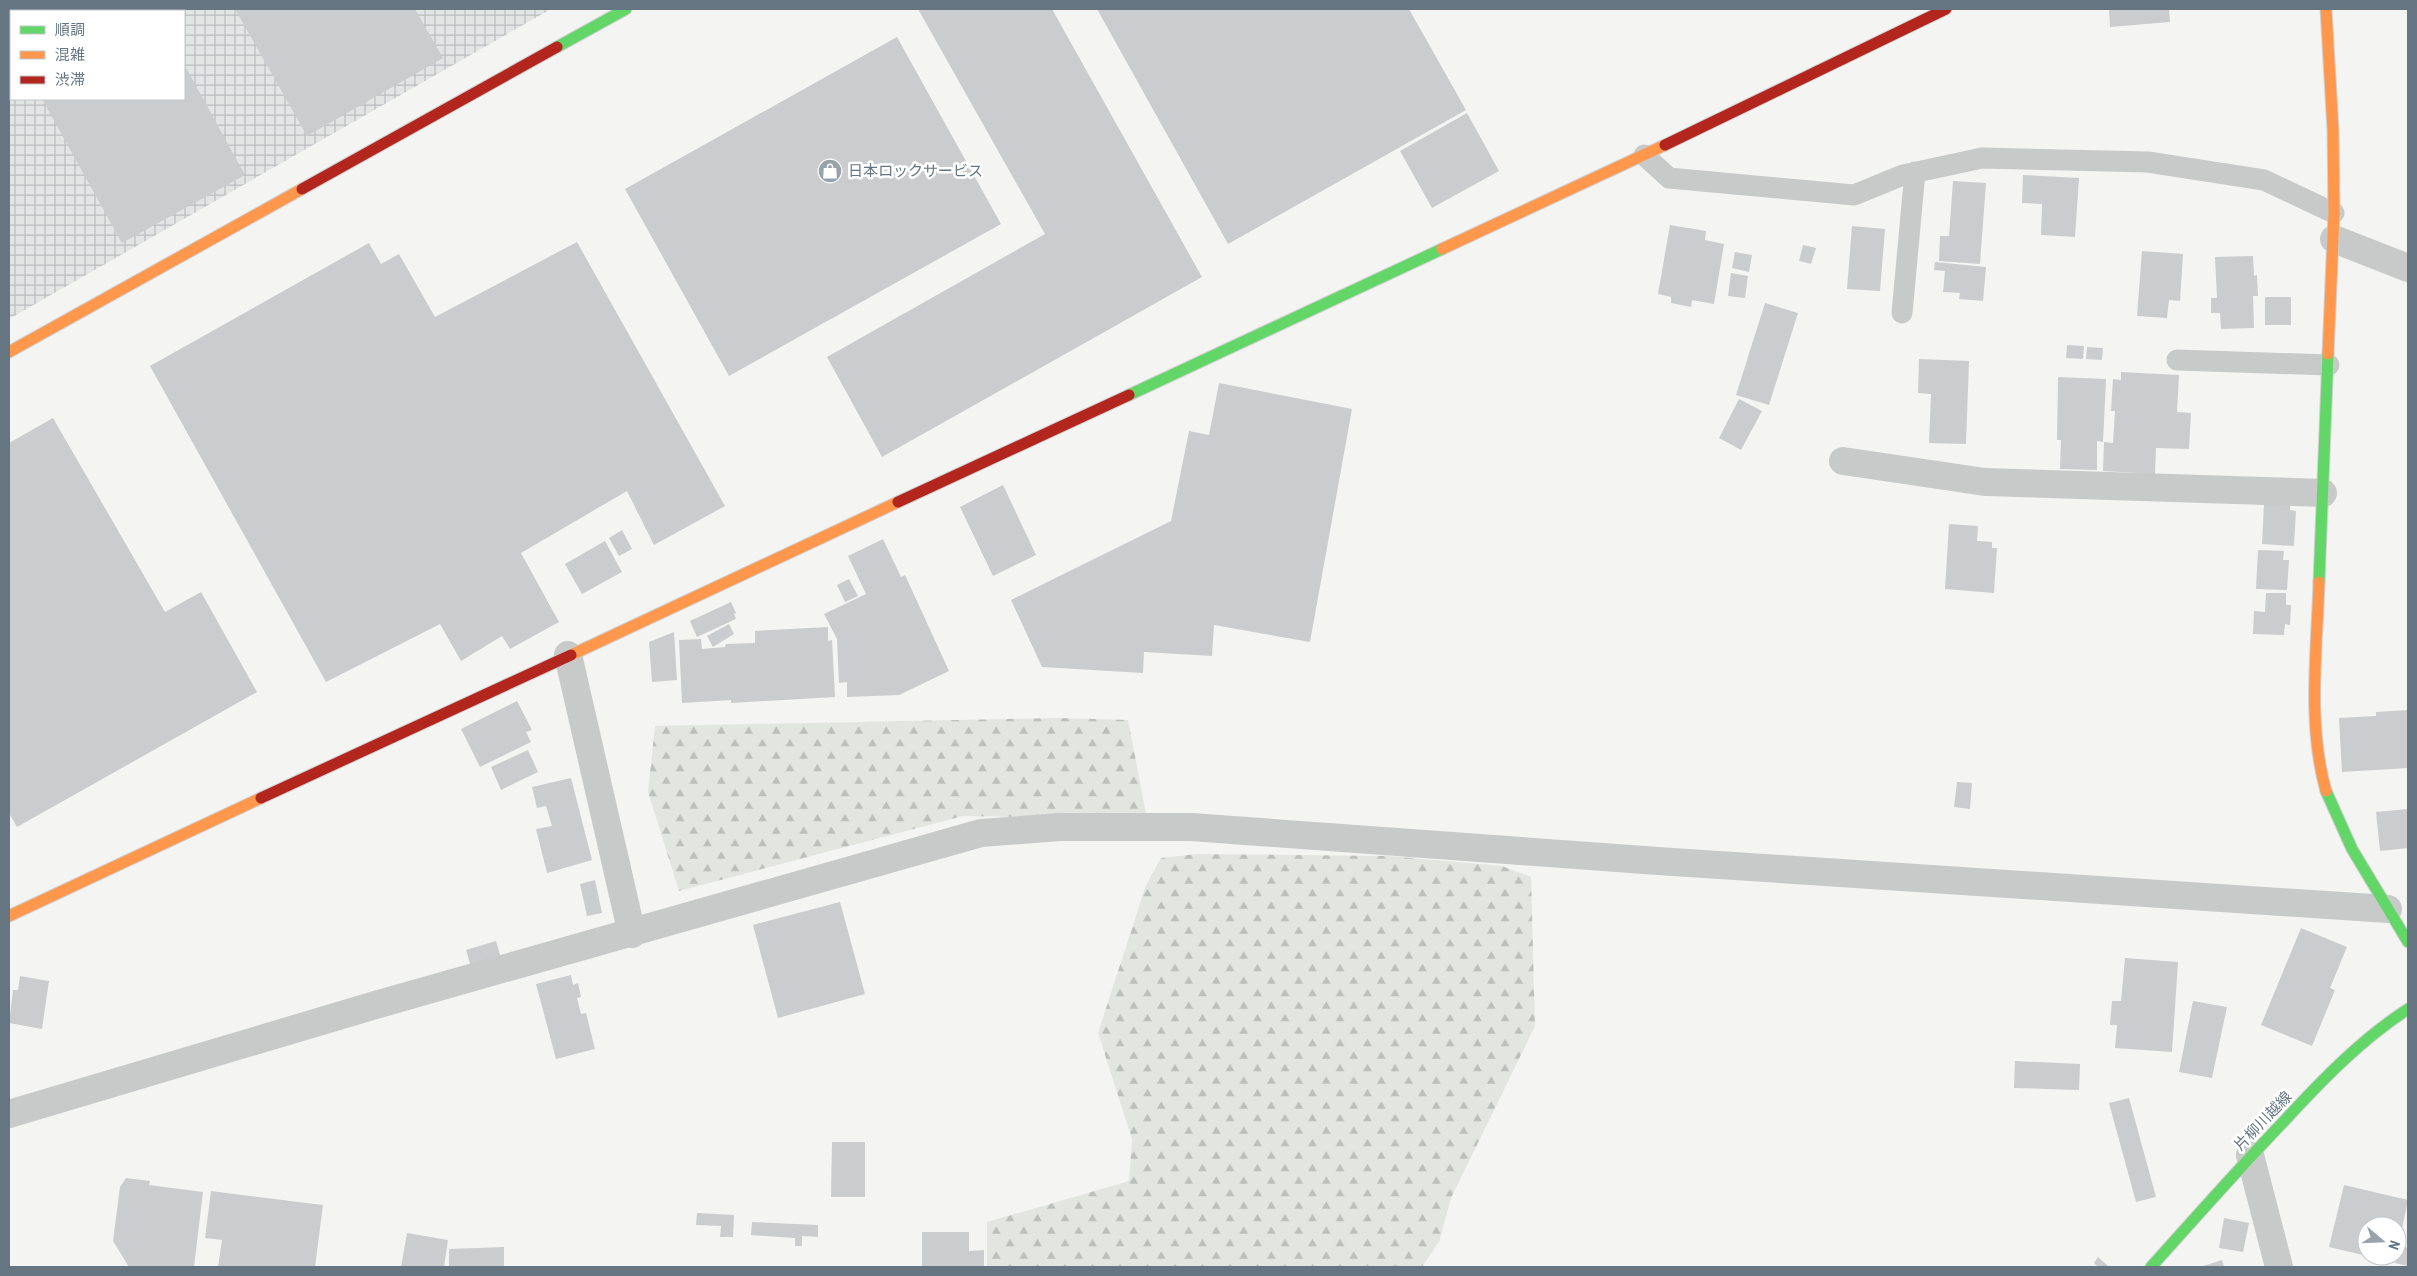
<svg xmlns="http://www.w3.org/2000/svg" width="2417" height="1276" viewBox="0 0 2417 1276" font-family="'Roboto Condensed','Noto Sans JP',sans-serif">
  <defs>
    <pattern id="industrial-grid" width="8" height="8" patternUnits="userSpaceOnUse" patternTransform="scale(1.25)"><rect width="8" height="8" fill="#e3e4e4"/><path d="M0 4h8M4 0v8" fill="none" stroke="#bcbdbe"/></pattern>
    <pattern id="forest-firs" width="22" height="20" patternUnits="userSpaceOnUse" patternTransform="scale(1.25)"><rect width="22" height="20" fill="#e3e6e0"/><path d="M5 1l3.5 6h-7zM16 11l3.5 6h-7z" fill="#bcbfbb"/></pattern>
  </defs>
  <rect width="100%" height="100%" fill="#f4f4f3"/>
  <path fill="url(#industrial-grid)" fill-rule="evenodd" d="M 9,9 L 551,9 L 9,319 ZM 11,11 L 184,11 L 184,99 L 11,99 Z"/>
  <path fill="url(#forest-firs)" d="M 1059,718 L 1128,720 L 1147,819 L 963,816 L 679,891 L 648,792 L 655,726 Z
    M 1197,854 L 1390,856 L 1502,866 L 1531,877 L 1535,1026 L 1451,1198 L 1439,1242 L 1422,1267 L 987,1267 L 987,1222 L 1129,1181 L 1132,1139 L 1098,1033 L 1146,885 L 1161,858 Z"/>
  <path fill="#cbcccd" d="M 33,9 L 153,9 L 155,11 L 28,11 Z
    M 235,9 L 415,9 L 443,58 L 307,136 Z
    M 918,9 L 1052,9 L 1202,277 L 882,457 L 827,357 L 1045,234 Z
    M 1097,9 L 1409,9 L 1466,110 L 1228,244 Z
    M 2109,9 L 2169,9 L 2170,22 L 2110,27 Z
    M 897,37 L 1001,224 L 729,376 L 625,189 Z
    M 184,64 L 245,175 L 122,243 L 42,99 L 184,99 Z
    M 1467,113 L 1499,171 L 1432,208 L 1400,151 Z
    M 2023,175 L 2079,178 L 2075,237 L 2041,235 L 2042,204 L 2022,203 Z
    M 1953,181 L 1986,183 L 1980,264 L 1939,261 L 1940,236 L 1949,236 Z
    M 1670,225 L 1706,231 L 1705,240 L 1724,244 L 1714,304 L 1692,300 L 1691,307 L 1671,303 L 1671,297 L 1658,294 Z
    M 1852,226 L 1885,229 L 1880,291 L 1847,289 Z
    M 577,242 L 725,506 L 654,545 L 627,491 L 521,553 L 559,622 L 510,649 L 502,636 L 461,661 L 440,624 L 326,682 L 150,366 L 369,243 L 381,264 L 399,254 L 435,317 Z
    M 1803,245 L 1816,248 L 1811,264 L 1799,261 Z
    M 2142,251 L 2183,254 L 2180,301 L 2169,300 L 2167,318 L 2137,316 Z
    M 1735,252 L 1752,255 L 1749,272 L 1732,268 Z
    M 2253,256 L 2254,276 L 2257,275 L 2258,296 L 2253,296 L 2254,328 L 2221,329 L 2220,313 L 2211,313 L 2211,298 L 2217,298 L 2215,257 Z
    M 1935,262 L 1986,267 L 1983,301 L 1959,299 L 1960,293 L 1943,292 L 1945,271 L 1934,270 Z
    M 1731,273 L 1748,276 L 1745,298 L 1728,296 Z
    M 2265,297 L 2291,297 L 2291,325 L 2265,325 Z
    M 1765,303 L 1798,313 L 1769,405 L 1736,395 Z
    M 2067,345 L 2084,346 L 2083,359 L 2066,358 Z
    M 2087,347 L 2103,348 L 2102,360 L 2086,359 Z
    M 1919,359 L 1969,361 L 1966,444 L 1929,443 L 1931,394 L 1918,393 Z
    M 2121,372 L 2179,375 L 2177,412 L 2191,413 L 2189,449 L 2156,448 L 2155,474 L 2103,471 L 2104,442 L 2113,443 L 2115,411 L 2111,411 L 2113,379 L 2121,380 Z
    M 2058,377 L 2106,379 L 2103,442 L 2097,441 L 2097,470 L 2060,469 L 2061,440 L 2057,440 Z
    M 1219,383 L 1352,409 L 1310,642 L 1214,625 L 1212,656 L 1144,652 L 1143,673 L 1042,667 L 1011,600 L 1171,521 L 1189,431 L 1209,435 Z
    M 1739,399 L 1762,411 L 1741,450 L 1719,438 Z
    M 53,418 L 165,612 L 201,592 L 257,692 L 17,827 L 9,813 L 9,443 Z
    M 1003,485 L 1036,555 L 993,576 L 960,507 Z
    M 2264,504 L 2290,505 L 2290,510 L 2296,511 L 2294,546 L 2262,544 Z
    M 1949,524 L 1978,526 L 1977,541 L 1992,542 L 1992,548 L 1997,548 L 1994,593 L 1945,589 Z
    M 622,530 L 632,549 L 619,556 L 609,538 Z
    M 883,539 L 901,577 L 905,575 L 949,671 L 899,695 L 847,697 L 847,682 L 839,683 L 837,639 L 824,614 L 866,594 L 848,556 Z
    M 605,541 L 622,572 L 582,594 L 565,564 Z
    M 2258,550 L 2284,551 L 2283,560 L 2289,560 L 2287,590 L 2256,589 Z
    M 849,579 L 858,596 L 845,602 L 837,585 Z
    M 2266,593 L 2286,593 L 2286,605 L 2291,605 L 2290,625 L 2285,624 L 2284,635 L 2253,634 L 2254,611 L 2265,612 Z
    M 731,602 L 736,613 L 734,614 L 736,619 L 697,637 L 690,621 Z
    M 729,624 L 734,634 L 713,647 L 707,636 Z
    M 828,627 L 828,641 L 832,640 L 835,697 L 731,703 L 731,700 L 682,703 L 679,640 L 701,639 L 702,649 L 725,647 L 726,644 L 755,643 L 755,631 Z
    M 674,632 L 677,680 L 652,682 L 649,642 Z
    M 517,701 L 532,730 L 526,732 L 531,742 L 480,767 L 461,729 Z
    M 2408,710 L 2408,768 L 2342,772 L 2339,718 L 2376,716 L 2376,712 Z
    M 528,750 L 538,772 L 501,790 L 491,767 Z
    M 571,778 L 592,860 L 547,873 L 536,829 L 552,826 L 546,806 L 537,808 L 532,787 Z
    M 1957,782 L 1972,783 L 1970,809 L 1954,807 Z
    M 2408,809 L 2408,848 L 2380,851 L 2376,812 Z
    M 595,880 L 602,913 L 587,916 L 580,884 Z
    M 840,902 L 865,994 L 778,1018 L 753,925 Z
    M 2301,928 L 2347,947 L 2330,988 L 2335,990 L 2312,1046 L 2261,1025 Z
    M 496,941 L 501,958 L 471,967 L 466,950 Z
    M 2125,958 L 2178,962 L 2172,1052 L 2115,1048 L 2117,1025 L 2110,1025 L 2112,1001 L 2121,1001 Z
    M 571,975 L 573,985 L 578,983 L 581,997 L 577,998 L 581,1014 L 586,1013 L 595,1049 L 556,1059 L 536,984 Z
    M 20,976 L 49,981 L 42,1029 L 9,1023 L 13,990 L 18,990 Z
    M 2193,1001 L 2227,1007 L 2212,1078 L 2179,1072 Z
    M 2015,1061 L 2080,1064 L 2079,1090 L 2014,1088 Z
    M 2129,1098 L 2156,1197 L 2136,1202 L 2109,1103 Z
    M 832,1142 L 865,1142 L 865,1197 L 831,1197 Z
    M 126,1178 L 150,1181 L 149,1185 L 203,1192 L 194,1267 L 129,1267 L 113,1241 L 120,1187 Z
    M 2344,1185 L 2408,1200 L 2398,1248 L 2397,1226 L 2367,1226 L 2367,1256 L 2329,1247 Z
    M 211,1191 L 323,1205 L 315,1267 L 218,1267 L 222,1240 L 205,1238 Z
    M 697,1213 L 734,1215 L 733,1237 L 720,1237 L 721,1226 L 696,1225 Z
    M 2224,1218 L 2249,1223 L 2243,1252 L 2219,1248 Z
    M 752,1222 L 818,1225 L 818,1237 L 802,1236 L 802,1246 L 795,1246 L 795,1238 L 751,1235 Z
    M 922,1232 L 969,1232 L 969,1251 L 984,1250 L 984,1267 L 922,1267 Z
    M 407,1233 L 448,1240 L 444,1267 L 401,1267 Z
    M 2400,1245 L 2408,1248 L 2408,1266 L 2395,1263 Z
    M 504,1247 L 504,1267 L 449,1267 L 449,1249 Z
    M 2370,1256 L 2396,1256 L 2394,1263 Z
    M 2098,1257 L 2108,1266 L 2106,1267 L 2098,1267 L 2094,1263 Z
    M 2222,1260 L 2224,1267 L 2200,1267 Z"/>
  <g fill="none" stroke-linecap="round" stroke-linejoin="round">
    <g stroke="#d0d1d2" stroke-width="13">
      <path id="fast" d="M 557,47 L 626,9
        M 1129,395 L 1442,249
        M 2319,582 L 2328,354
        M 2326,791 L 2352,849 L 2408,942
        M 2151,1267 C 2196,1217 2240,1167 2287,1118 C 2324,1078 2362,1039 2408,1009"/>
    </g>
    <g stroke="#d0d1d2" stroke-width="13">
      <path id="slow" d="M 2326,9 L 2333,130 L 2334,213 L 2328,354
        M 1442,249 L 1665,145
        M 9,352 L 302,189
        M 2319,582 C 2317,650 2307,724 2326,791
        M 571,655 L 898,502
        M 9,916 L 261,798"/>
    </g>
    <g stroke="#d0d1d2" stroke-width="13">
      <path id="jam" d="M 1665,145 L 1946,9
        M 302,189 L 557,47
        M 898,502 L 1129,395
        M 261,798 L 571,655"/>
    </g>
    <path stroke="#c8caca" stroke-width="21" d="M 1644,155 L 1669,178 L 1854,195 L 1903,175 L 1982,158 L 2148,162 L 2264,180 L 2334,213
      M 1902,313 L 1915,172
      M 2177,360 L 2329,365"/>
    <path stroke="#c8caca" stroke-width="28" d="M 2334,239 L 2408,268
      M 1843,461 L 1985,482 L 2323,493
      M 568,655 L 632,934
      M 9,1114 L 372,1006 L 981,833 L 1060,827 L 1191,827 L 1658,861 L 2388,909
      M 2250,1155 L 2279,1267"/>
    <use href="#fast" stroke="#63d668" stroke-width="11"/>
    <use href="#slow" stroke="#ff974d" stroke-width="11"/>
    <use href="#jam" stroke="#b3261e" stroke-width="11"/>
  </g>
  <defs>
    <g id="shop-disc" transform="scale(1.25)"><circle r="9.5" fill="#97a2aa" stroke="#fff"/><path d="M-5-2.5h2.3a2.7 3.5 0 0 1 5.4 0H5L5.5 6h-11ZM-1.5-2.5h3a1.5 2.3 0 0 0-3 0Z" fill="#fff"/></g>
  </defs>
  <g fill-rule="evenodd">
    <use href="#shop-disc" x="830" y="171"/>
  </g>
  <g text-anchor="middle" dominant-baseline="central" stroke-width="5" stroke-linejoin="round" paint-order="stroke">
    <g font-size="15" fill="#657682" stroke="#fff" text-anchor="start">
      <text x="848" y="171">日本ロックサービス</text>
    </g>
    <g font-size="15" fill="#657682" stroke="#fff">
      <text transform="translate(2263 1121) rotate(-46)">片柳川越線</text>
    </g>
  </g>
  <rect width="2417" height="1276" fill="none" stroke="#657682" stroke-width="20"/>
  <rect x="10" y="10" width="175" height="90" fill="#ffffff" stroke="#c1c8cd"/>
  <rect x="20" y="26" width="25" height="8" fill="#63d668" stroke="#c1c8cd"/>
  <text x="55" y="35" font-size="15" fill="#657682">順調</text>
  <rect x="20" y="51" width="25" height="8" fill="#ff974d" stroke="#c1c8cd"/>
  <text x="55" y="60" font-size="15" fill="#657682">混雑</text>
  <rect x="20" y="76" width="25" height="8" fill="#b3261e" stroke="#c1c8cd"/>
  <text x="55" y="85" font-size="15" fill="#657682">渋滞</text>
  <g transform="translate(2382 1241) rotate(109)"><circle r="24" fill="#ffffff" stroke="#c1c8cd"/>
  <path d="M0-4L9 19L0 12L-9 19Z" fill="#97a2aa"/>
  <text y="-8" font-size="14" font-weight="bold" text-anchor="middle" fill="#657682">N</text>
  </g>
</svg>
